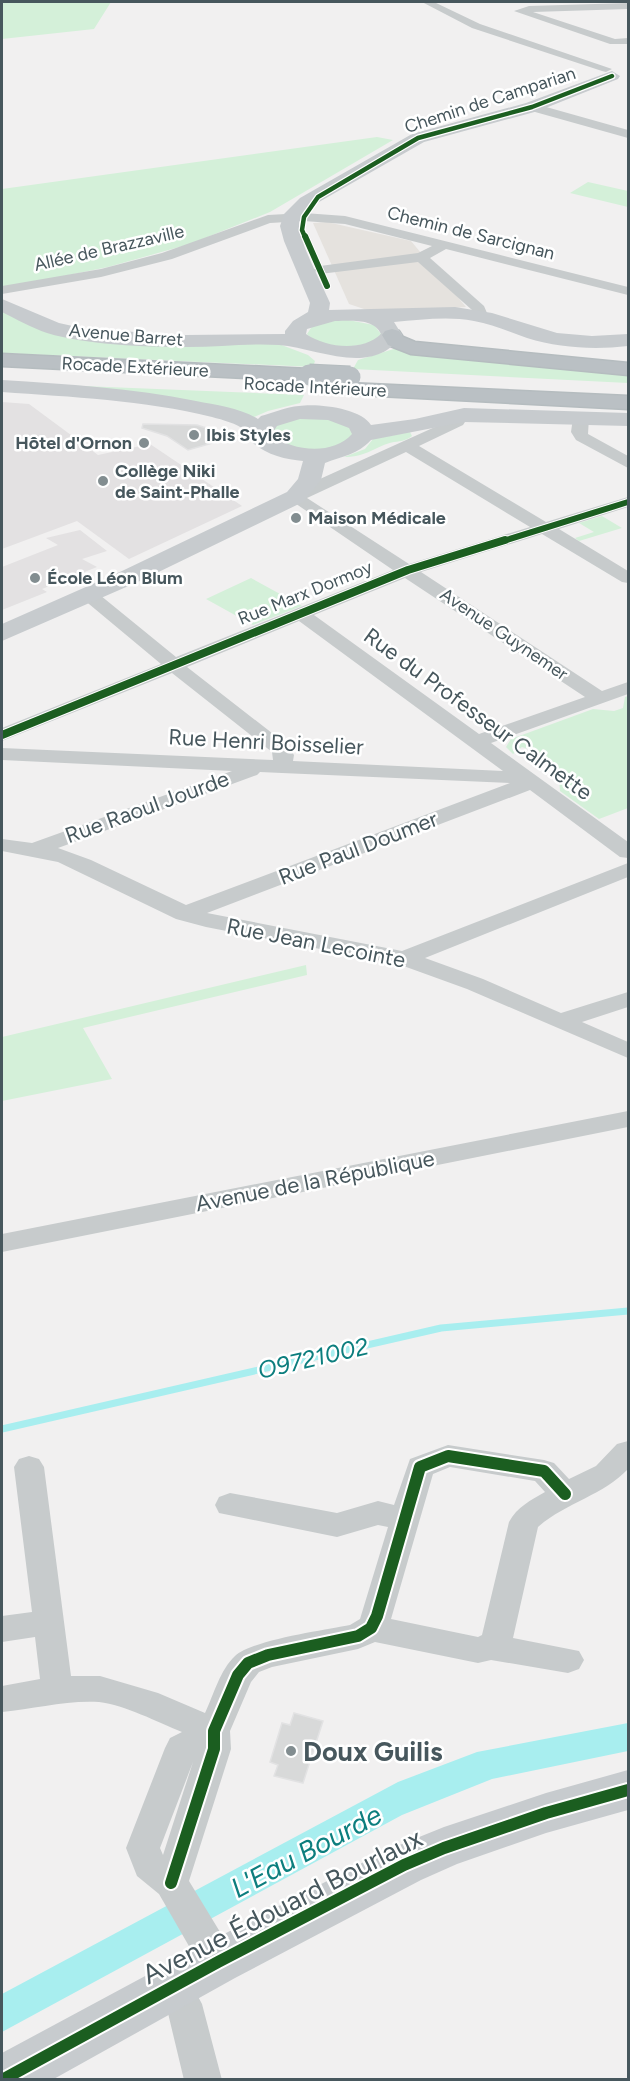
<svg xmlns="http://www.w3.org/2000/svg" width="630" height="2081" viewBox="0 0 630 2081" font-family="Figtree,sans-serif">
  <rect width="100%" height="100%" fill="#f1f0f0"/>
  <path fill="#e5e2de" d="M 327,222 L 411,241 L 466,307 L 379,314 L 349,304 L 313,223 Z"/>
  <path fill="#e3e1e2" d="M 2,402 L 29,404 L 98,455 L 150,444 L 242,506 L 129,559 L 77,521 L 2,549 Z
    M 80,530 L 107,551 L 82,559 L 97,567 L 42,589 L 47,592 L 2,610 L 2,567 L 58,545 L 46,538 Z"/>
  <path fill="#d4f0d9" d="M 2,2 L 111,2 L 94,29 L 2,39 Z
    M 377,137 L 393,140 L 270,212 L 190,244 L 108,267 L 5,288 L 2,286 L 2,189 Z
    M 588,182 L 628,191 L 628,207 L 570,193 Z
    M 2,309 L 48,329 L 271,341 L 308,355 L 315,361 L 313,367 L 2,353 Z
    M 343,319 L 374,325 L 381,334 C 371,351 318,350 307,334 L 313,325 Z
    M 397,348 L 628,371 L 628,383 L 353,369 L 358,360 Z
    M 58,385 L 304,395 L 300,403 L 268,411 L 254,417 Z
    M 292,417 L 335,417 L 357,433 L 348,445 L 307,452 L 272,442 L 268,430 Z
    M 410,432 L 412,436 C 405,441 402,441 394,442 C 375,446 368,457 344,457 L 365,449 L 373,439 Z
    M 602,516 L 622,528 L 579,541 L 575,538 L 594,532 L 579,523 Z
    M 251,578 L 302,606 L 253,625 L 206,599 Z
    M 628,696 L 628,808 L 599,819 L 560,791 L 558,767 L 553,763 L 530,758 L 536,752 L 522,747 L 513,754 L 506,747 L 511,739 L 593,709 L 614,711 L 623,708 L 625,697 Z
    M 306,965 L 307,975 L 83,1028 L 112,1079 L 2,1101 L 2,1037 Z"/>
  <path fill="#a8eeef" d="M 628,1723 L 628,1751 L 492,1779 L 402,1815 L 2,2032 L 2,1994 L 398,1782 L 477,1752 Z"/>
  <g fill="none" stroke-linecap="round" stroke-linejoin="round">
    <path stroke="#a8eeef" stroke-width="7" d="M 2,1429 L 441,1328 L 628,1311"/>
  </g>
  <path fill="#d8d9d9" stroke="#e2e2e3" stroke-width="1.5" d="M 143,424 L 197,425 L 234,437 L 188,450 L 167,436 L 142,428 Z
    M 294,1713 L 323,1721 L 303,1783 L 274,1776 L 278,1765 L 270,1762 L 282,1723 L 290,1725 Z"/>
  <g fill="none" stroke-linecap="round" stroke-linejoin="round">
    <g stroke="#b5bcbf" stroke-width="3">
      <path id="highway" d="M 392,329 L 399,331 L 403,337 L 415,342 L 628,363 L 628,375 L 411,354 L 388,345 L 382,335 L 385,331 Z
        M 2,354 L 309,369 L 317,370 L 320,375 L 317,380 L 309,381 L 2,366 Z
        M 348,383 L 628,396 L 628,409 L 340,394 L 337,389 L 340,384 Z"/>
    </g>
    <path fill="#c7cbcc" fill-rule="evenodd" d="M 422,2 L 434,2 L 480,24 L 612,69 L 606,72 L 602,71 L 472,28 Z
      M 628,3 L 628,9 L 533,12 L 615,39 L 628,38 L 628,44 L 610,44 L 514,11 L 529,6 Z
      M 532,103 L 628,130 L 628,138 L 528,110 L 528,104 Z
      M 304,213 L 345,216 L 628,287 L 628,295 L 446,249 L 430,258 L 484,306 L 487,313 C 483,319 480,320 473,318 L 471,315 L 472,310 L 418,262 L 320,274 L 313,270 L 320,266 L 418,253 L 432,246 L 345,224 L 304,221 L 270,223 L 172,259 L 101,277 L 2,294 L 2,286 L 101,269 L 162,253 L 268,215 Z
      M 581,413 L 589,418 L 588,434 L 628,456 L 628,468 L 576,440 L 571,432 L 573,418 Z
      M 457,417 L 463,419 L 465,422 L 463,425 L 419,446 L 546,522 L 628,497 L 628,507 L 559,529 L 628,571 L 628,583 L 622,582 L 542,534 L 421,572 L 602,691 L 628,682 L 628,694 L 491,743 L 628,842 L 628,858 L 620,857 L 530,790 L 207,913 L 402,951 L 628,863 L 628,877 L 425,958 L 483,979 L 561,1013 L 628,992 L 628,1007 L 582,1022 L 628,1042 L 628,1058 L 467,989 L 398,964 L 206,927 L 176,919 L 58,862 L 2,851 L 2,839 L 32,843 L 232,771 L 2,760 L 2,748 L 273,760 L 272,752 L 172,673 L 2,741 L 2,728 L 161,664 L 83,599 L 80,595 L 83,591 L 95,591 L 176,657 L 393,570 L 286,497 L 289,493 ZM 406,452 L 530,527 L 409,564 L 307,498 ZM 405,578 L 585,697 L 479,734 L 314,615 ZM 299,621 L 503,771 L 293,761 L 294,755 L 286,744 L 187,667 ZM 260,772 L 282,773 L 510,783 L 186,905 L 91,860 L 58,848 L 257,775 Z
      M 628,1111 L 628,1127 L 2,1252 L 2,1234 Z
      M 628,1441 L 628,1469 C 604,1495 565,1503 538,1527 L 513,1638 L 579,1651 L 584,1660 L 579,1669 L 568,1673 L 491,1660 L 478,1663 L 375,1642 L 358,1649 L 272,1667 L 259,1672 L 251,1682 L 230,1731 L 231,1749 L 189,1881 L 231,1950 L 236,1962 L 231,1974 L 218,1978 L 205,1974 L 159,1894 L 137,1876 L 126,1848 L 165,1748 L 170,1738 L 182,1732 C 157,1722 125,1705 99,1702 C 66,1700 34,1709 2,1712 L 2,1686 L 40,1679 L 35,1637 L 2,1642 L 2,1616 L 32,1612 L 14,1467 L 19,1459 L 29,1456 L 39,1459 L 44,1467 L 71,1676 L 100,1676 L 158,1693 L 205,1713 C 214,1694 220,1670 235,1656 C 252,1640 325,1630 350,1625 L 360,1619 L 388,1527 L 378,1525 L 337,1537 L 219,1513 L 215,1505 L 219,1497 L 230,1493 L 337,1513 L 378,1501 L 394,1505 L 410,1459 L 448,1445 L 544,1460 L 554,1463 L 569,1479 L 596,1466 L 617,1444 ZM 450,1467 L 535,1481 L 545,1492 C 531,1500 517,1507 509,1522 L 482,1635 L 478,1637 L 391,1619 L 433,1474 ZM 193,1762 L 163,1855 L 160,1848 Z
      M 173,1969 L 186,1974 L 202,2004 L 222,2080 L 184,2080 L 167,2009 L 155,1986 L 160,1974 Z"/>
    <path fill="#c7cbce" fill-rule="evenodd" d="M 612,71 L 620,76 L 618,79 L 538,111 L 424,142 L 312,206 C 308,211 299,217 299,224 C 298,240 323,286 330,303 L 329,310 L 455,307 L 492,313 L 557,333 L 592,336 L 628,334 L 628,346 C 594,350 560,348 527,338 C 509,332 492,324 474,321 C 447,316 421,320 394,322 L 402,335 C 373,378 318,348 279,345 C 249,343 218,347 188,347 C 145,347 87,345 47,333 C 32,328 16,319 2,312 L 2,299 L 59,323 L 86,329 L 186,335 L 285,334 L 285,331 L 293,321 L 308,312 L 310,303 L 284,241 L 280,226 L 284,214 L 300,198 L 412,134 L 526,103 ZM 335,321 C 350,321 374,318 381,334 C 362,352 327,348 306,334 L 307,329 Z
      M 2,380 C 67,384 132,388 196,401 C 216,405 240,408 258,419 L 261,416 C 273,413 286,407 299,406 C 317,403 361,408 371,425 L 415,419 L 464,408 L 628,413 L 628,426 L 464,422 L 371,440 C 357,455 343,456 325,463 L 321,480 L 303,502 L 140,581 L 2,641 L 2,624 L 122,571 L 287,492 L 298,479 L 303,461 C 286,460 264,454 252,442 C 248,438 250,434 246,431 C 236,423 223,420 212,417 C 144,400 71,397 2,392 ZM 300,419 L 328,420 L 349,428 L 352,434 C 332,456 293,451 271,435 L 277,426 Z
      M 628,1770 L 628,1810 L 546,1833 L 457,1864 L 421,1880 L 235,1978 L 52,2080 L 2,2080 L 2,2053 L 201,1946 L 387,1850 L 444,1827 L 546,1793 Z"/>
    <use href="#highway" fill="#bac0c4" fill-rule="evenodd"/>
    <g stroke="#b5bcbf" stroke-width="23" stroke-linecap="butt">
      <path id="highway-bridge" d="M 309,375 L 350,377"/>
    </g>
    <use href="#highway-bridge" stroke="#bac0c4" stroke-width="21"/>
    <g stroke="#fff" stroke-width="7">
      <path id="cycleway-far3" d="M 305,237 L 302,230 L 304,217 L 318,197 L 418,138 L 532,107 L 612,76"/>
    </g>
    <g stroke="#fff" stroke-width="8">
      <path id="cycleway-far2" d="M 305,236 L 327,286
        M 500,542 L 628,502"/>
    </g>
    <g stroke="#fff" stroke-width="10">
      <path id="cycleway-far1" d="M 2,735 L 408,570 L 505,540"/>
    </g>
    <g stroke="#fff" stroke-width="16">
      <path id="cycleway" d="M 171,1883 L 214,1749 L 214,1731 L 238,1675 L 248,1663 L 268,1655 L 358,1636 L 371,1628 L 377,1616 L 420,1467 L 448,1456 L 544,1471 L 565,1494
        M 2,2080 L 218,1962 L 404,1865 L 444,1848 L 546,1813 L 628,1790"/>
    </g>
    <use href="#cycleway-far3" stroke="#1b5e20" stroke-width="4.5"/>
    <use href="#cycleway-far2" stroke="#1b5e20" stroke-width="6"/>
    <use href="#cycleway-far1" stroke="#1b5e20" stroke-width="8"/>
    <use href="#cycleway" stroke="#1b5e20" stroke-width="12"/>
  </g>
  <g fill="#828d90" stroke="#fff" stroke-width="2">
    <circle cx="194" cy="435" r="6"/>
    <circle cx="144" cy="443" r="6"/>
    <circle cx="103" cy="481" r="6"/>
    <circle cx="296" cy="518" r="6"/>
    <circle cx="35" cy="578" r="6"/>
    <circle cx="291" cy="1751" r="6"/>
  </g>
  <g text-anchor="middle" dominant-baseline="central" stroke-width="5" stroke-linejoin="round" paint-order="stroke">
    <g font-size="18" fill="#47575d" stroke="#fff">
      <text transform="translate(490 100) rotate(-18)">Chemin de Camparian</text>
      <text transform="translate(471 233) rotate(14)">Chemin de Sarcignan</text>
      <text transform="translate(109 248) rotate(-13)">Allée de Brazzaville</text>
      <text transform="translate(126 335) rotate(5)">Avenue Barret</text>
      <text transform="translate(135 367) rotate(3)">Rocade Extérieure</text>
      <text transform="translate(315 387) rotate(3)">Rocade Intérieure</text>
      <text transform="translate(305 593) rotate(-22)">Rue Marx Dormoy</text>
      <text transform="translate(504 634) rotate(34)">Avenue Guynemer</text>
    </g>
    <g font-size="18" font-weight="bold" fill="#47575d" stroke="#fff" text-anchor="start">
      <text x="206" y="435">Ibis Styles</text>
      <text x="132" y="443" text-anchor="end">Hôtel d'Ornon</text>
      <text x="115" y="471">Collège Niki<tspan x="115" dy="21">de Saint-Phalle</tspan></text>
      <text x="308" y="518">Maison Médicale</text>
      <text x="47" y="578">École Léon Blum</text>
    </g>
    <g font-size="22" fill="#47575d" stroke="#fff">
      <text transform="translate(478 714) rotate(36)">Rue du Professeur Calmette</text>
      <text transform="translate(266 742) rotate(3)">Rue Henri Boisselier</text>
      <text transform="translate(147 807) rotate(-20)">Rue Raoul Jourde</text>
      <text transform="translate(358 848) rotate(-21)">Rue Paul Doumer</text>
      <text transform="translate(316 943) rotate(11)">Rue Jean Lecointe</text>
      <text transform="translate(315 1181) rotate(-11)">Avenue de la République</text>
    </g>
    <g font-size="24" font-style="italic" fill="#0c7e7e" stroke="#fff">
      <text transform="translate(313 1358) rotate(-13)">O9721002</text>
    </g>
    <g font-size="27" font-weight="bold" fill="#47575d" stroke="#fff" text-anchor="start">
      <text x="303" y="1751">Doux Guilis</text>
    </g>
    <g font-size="27" fill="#47575d" stroke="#fff">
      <text transform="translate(282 1906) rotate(-27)">Avenue Édouard Bourlaux</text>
    </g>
    <g font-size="28" font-style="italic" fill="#0c7e7e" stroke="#fff">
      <text transform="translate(306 1851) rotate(-28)">L'Eau Bourde</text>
    </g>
  </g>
  <rect width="630" height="2081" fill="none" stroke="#47575d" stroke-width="6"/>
</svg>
